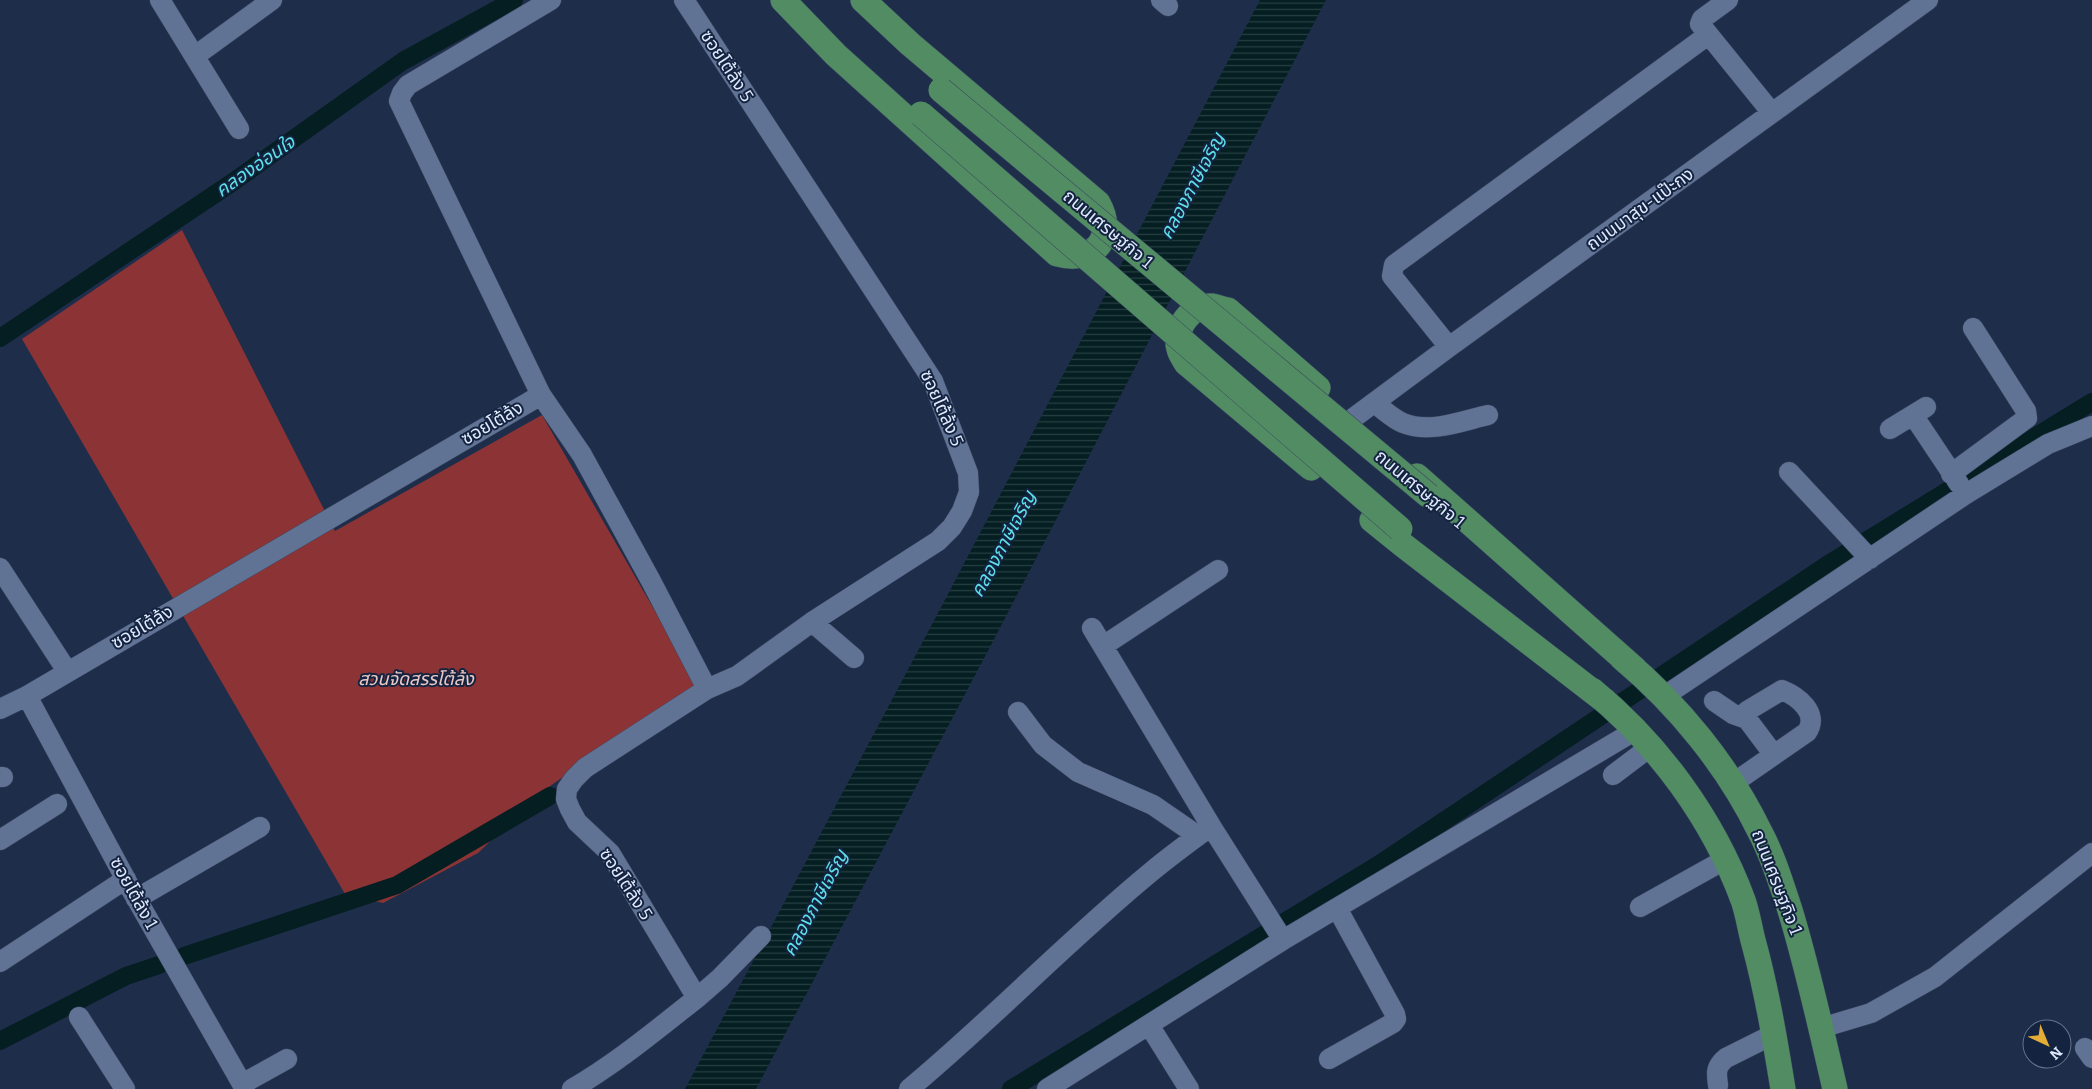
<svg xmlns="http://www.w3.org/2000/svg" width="2092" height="1089" viewBox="0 0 2092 1089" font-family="Bitter,'Noto Sans Thai',serif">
  <defs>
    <pattern id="water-rules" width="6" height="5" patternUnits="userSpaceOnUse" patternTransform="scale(1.25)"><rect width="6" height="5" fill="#041e21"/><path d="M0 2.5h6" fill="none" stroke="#283f42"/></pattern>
  </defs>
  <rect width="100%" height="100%" fill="#1e2d4a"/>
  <path fill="#8c3435" d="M 182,230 L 335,531 L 542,415 L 697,684 L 540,793 L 478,853 L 383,903 L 345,894 L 22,339 Z"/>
  <path fill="url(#water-rules)" d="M 1260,0 L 1326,0 L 990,647 L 756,1089 L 685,1089 L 937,615 Z"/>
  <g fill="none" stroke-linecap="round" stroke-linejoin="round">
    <path stroke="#041e21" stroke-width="18" d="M 0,338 L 233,182 L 403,61 L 514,0
      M 184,956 L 397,885 L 550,796
      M 0,1041 L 126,976 L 159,965
      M 1011,1089 L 1378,865 L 1827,565 L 2092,402"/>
    <g stroke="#3b4761" stroke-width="21">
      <path id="minor" d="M 160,0 L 239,129
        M 551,0 L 408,85 L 402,93 L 399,101 L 541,395 L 582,455 L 651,581 L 707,689
        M 1161,0 L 1168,6
        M 1728,0 L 1702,19 L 1700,24 L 1772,113
        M 195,56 L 272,0
        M 1449,347 L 1392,276 L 1394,265 L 1708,35
        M 1374,403 C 1383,409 1393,419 1403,423 C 1430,434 1462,421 1488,415
        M 1913,415 L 1959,484
        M 1352,419 L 1449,347 L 1928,0
        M 1890,429 L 1926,407
        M 1789,472 L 1870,559
        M 1951,474 L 2027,418 L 2026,411 L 1973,328
        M 0,568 L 67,671
        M 812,622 L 854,658
        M 1092,628 L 1211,826 L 1283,940
        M 1103,646 L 1218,570
        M 27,696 L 132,891 L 245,1089
        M 1663,697 L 1966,494 L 2048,444 L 2092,426
        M 1714,701 L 1733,714 L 1747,719 L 1774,755
        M 0,709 L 27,696 L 541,395
        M 1018,712 L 1043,745 L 1078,772 L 1153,805 L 1198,836
        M 1613,775 L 1650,747
        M 0,777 L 3,777
        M 1732,784 L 1807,732 C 1820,713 1797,696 1782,690 L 1747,711 L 1747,719
        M 0,840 L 57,804
        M 136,899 L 260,827
        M 1640,907 L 1726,859
        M 0,962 L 126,879
        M 697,998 L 720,978 L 761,936
        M 79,1017 L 125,1089
        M 1149,1025 L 1189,1089
        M 1821,1028 L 1871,1013 L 1935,977 L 2092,853
        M 2085,1048 L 2092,1058
        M 1329,1059 L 1393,1023 L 1396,1019 L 1395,1014 L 1337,908
        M 242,1084 L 287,1059
        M 1718,1085 C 1716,1072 1716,1066 1726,1058 L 1774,1034
        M 572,1089 C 617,1063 656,1030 697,998 L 610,853 L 577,822 L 570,809 L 566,799 L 567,789 L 574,779 L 585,768 L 707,689 L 737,676 L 812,622 L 938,541 L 952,527 L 962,511 L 969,492 L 968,473 L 933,381 L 684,0
        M 909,1089 C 992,1020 1067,941 1151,872 C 1170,856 1191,841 1211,826
        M 1047,1089 L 1283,940 L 1636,730"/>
    </g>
    <g stroke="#3b4761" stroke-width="26">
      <path id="major" d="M 783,0 L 836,55 L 1057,254 C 1095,264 1117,237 1098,203 L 910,44 L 863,0
        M 1311,468 L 1186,363 C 1184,359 1180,354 1179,349 C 1173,329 1191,304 1212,306 C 1217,307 1223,309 1228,310 L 1318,388
        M 1417,476 L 1635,669
        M 1372,520 L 1403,545 L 1605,701
        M 1622,658 C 1678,705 1728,766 1760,832 C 1773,856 1781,883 1790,910 C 1808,969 1821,1029 1835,1089
        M 1592,690 C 1659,745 1713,819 1743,900 C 1748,914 1750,930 1754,944 C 1767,992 1775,1040 1783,1089"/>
    </g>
    <use href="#minor" stroke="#617395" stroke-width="20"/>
    <use href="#major" stroke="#518c63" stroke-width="25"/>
    <g stroke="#3b4761" stroke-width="26" stroke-linecap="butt">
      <path id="major-bridge" d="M 941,90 L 1429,496
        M 921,114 L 1400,529"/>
    </g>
    <use href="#major-bridge" stroke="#518c63" stroke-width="25"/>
  </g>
  <g text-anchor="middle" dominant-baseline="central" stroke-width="4" stroke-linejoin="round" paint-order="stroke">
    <g font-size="18" fill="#e0eafe" stroke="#14233f">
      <text transform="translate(727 66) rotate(57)">ซอยโต้ล้ง 5</text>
      <text transform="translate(1640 209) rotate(-36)">ถนนมาสุข-แป๊ะกง</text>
      <text transform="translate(1108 229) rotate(40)">ถนนเศรษฐกิจ 1</text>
      <text transform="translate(942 408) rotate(66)">ซอยโต้ล้ง 5</text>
      <text transform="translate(492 423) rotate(-30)">ซอยโต้ล้ง</text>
      <text transform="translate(1420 489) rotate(40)">ถนนเศรษฐกิจ 1</text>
      <text transform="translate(142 627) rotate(-30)">ซอยโต้ล้ง</text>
      <text transform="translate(1777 882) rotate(69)">ถนนเศรษฐกิจ 1</text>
      <text transform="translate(626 884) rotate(57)">ซอยโต้ล้ง 5</text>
      <text transform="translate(134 893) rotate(61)">ซอยโต้ล้ง 1</text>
    </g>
    <g font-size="18" font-style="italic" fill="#eac8c6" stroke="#14233f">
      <text x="416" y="679">สวนจัดสรรโต้ล้ง</text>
    </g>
    <g font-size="19" font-style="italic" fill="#5de0ea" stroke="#14233f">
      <text transform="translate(255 166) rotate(-35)">คลองอ่อนใจ</text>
      <text transform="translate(1192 186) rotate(-62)">คลองภาษีเจริญ</text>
      <text transform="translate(1003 544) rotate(-62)">คลองภาษีเจริญ</text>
      <text transform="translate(815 903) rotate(-62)">คลองภาษีเจริญ</text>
    </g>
  </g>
  <g transform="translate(2047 1044) rotate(136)"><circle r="24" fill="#14233f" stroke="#66738b"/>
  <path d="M0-4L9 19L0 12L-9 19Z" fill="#e4ad35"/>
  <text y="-8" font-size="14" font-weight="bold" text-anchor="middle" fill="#e0eafe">N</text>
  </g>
</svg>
